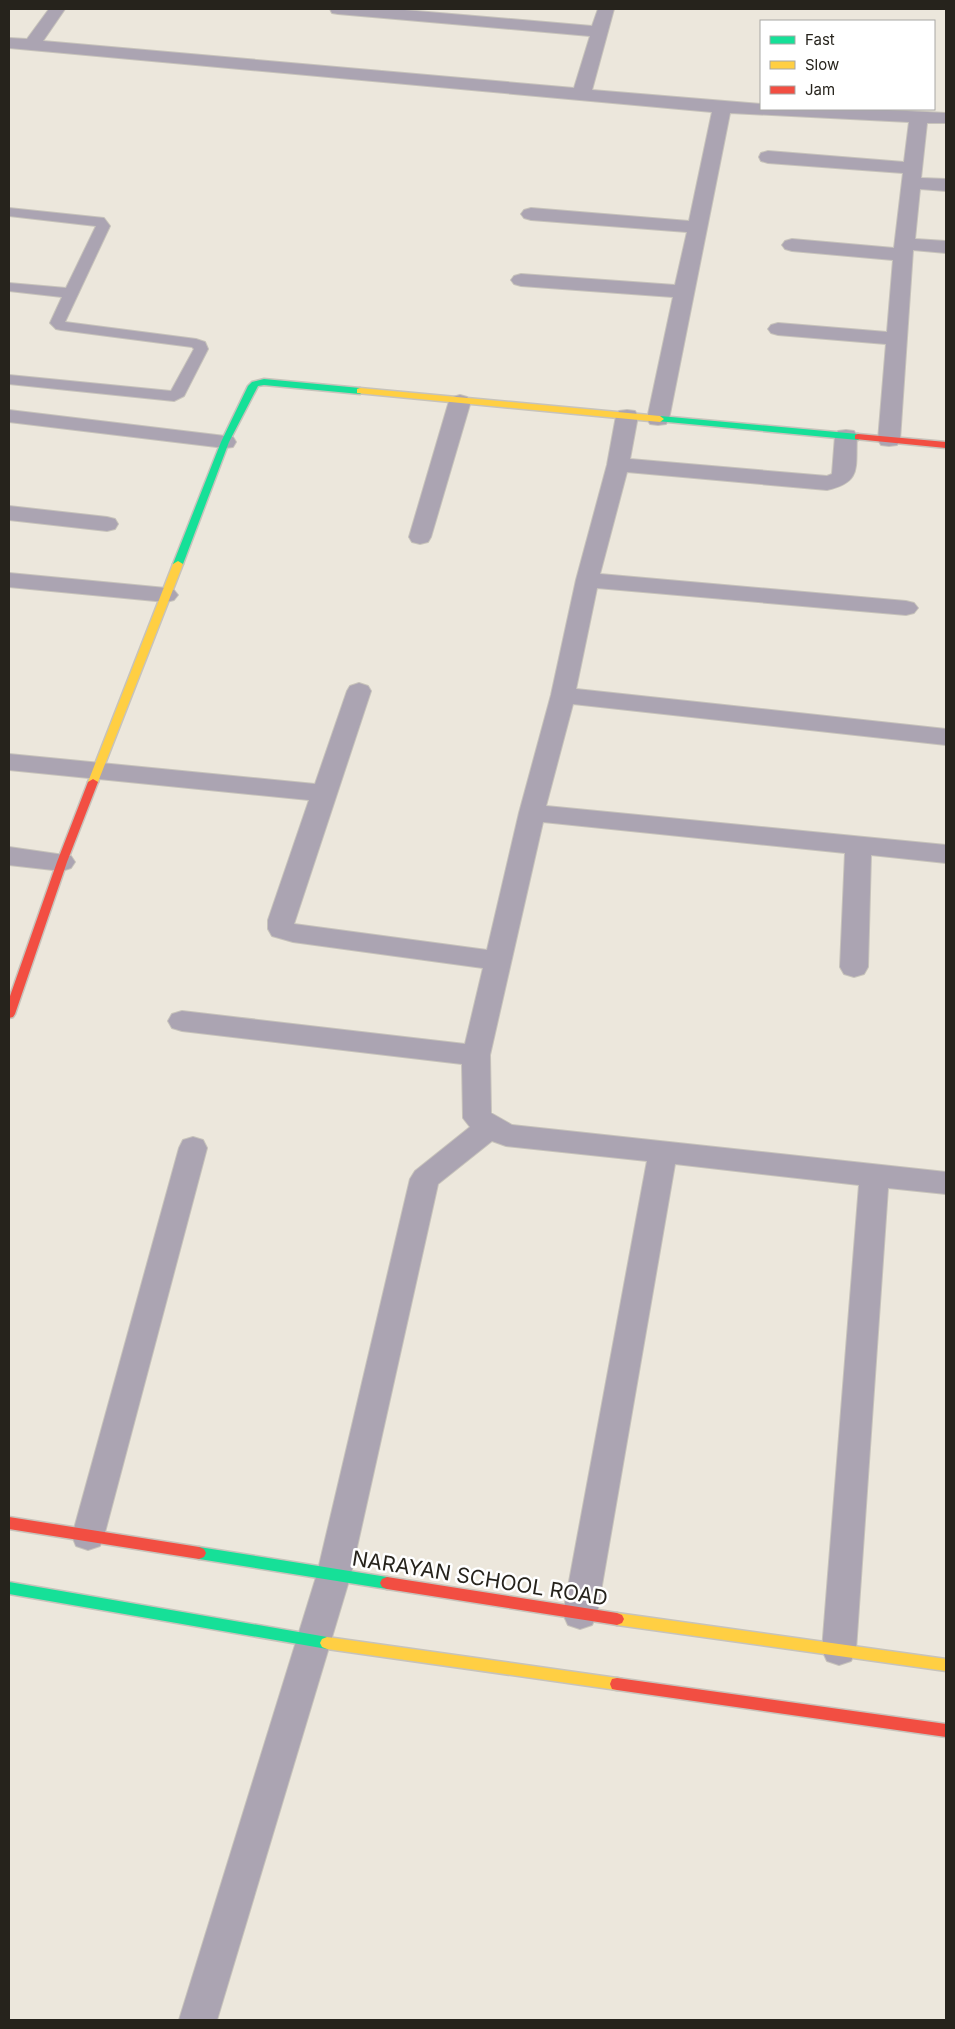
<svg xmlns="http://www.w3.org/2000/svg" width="955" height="2029" viewBox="0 0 955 2029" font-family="Inter,sans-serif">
  <rect width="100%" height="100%" fill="#ece7dc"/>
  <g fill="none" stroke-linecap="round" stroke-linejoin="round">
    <g stroke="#c7c3bb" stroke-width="2">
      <path id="lane" d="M 9,208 L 104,218 L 110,226 L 65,322 L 196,339 L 205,342 L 208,349 L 184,396 L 174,401 L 9,384 L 9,375 L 171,391 L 194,349 L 192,347 L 61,330 L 56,329 L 50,323 L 62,297 L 9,291 L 9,283 L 66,288 L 96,226 L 9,216 Z"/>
    </g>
    <g stroke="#c7c3bb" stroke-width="2">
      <path id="street" d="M 49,9 L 65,9 L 43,41 L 574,88 L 590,36 L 338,14 L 332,13 L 330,9 L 393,9 L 592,26 L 598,9 L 614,9 L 592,90 L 761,104 L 761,109 L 868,109 L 946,113 L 946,123 L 927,123 L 921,178 L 946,179 L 946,191 L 920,189 L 915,239 L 946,241 L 946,253 L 913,250 L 900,440 L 897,445 L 889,446 L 881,445 L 878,440 L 886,344 L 778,335 L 771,333 L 768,329 L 771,325 L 778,323 L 887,332 L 893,260 L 792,251 L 785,249 L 782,245 L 785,241 L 792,239 L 894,248 L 903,173 L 768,163 L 761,161 L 759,157 L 761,153 L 768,151 L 904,162 L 909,122 L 730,113 L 669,419 L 666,424 L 658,425 L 650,424 L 647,419 L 673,297 L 521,286 L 514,284 L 511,280 L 514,276 L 521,274 L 675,285 L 687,232 L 531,220 L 524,218 L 521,214 L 524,210 L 531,208 L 689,221 L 712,112 L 9,48 L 9,38 L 27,39 Z
        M 460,395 L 467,397 L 471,401 L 431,537 L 428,542 L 420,544 L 412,542 L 409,537 L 449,401 L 453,397 Z
        M 9,410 L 225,436 L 233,437 L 236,442 L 233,447 L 225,448 L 9,422 Z
        M 627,410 L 635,411 L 638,416 L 630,459 L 827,476 L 832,474 L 835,436 L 838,431 L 846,430 L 854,431 L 857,436 C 855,467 863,482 827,490 L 627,472 L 600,574 L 906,601 L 914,603 L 918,608 L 914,613 L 906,615 L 597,588 L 576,689 L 946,729 L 946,745 L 573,704 L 546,806 L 946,845 L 946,863 L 871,855 L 868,967 L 864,974 L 854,977 L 844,974 L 840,967 L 845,853 L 543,822 L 490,1055 L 491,1113 L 512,1125 L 946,1172 L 946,1194 L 888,1188 L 856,1650 L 851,1661 L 839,1665 L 827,1661 L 822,1650 L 859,1185 L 675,1164 L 597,1614 L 592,1625 L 580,1629 L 568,1625 L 563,1614 L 647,1161 L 506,1146 L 492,1141 L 438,1184 L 351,1574 L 217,2020 L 179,2020 L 317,1574 L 410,1179 L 415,1171 L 470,1127 L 463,1118 L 462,1064 L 182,1031 L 172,1028 L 168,1021 L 172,1014 L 182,1011 L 465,1044 L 483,968 L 293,942 L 272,936 L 268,929 L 268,920 L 309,800 L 9,770 L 9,754 L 315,784 L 347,691 L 350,686 L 359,683 L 368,686 L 371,691 L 294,924 L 487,950 L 519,813 L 551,695 L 576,580 L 607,465 L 616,416 L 619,411 Z
        M 9,506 L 107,517 L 115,519 L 118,524 L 115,529 L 107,531 L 9,520 Z
        M 9,573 L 166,588 L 174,590 L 178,595 L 174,600 L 166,602 L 9,587 Z
        M 9,847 L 71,856 L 75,862 L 71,868 L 62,871 L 9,865 Z
        M 193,1137 L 203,1140 L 207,1148 L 104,1536 L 100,1546 L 88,1550 L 76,1546 L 72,1536 L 179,1148 L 183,1140 Z"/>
    </g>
    <g stroke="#c7c3bb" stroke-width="3">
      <path id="fast" d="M 264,379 L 360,388 L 364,391 L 360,394 L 264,385 L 258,386 L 229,442 L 183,564 L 181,566 L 175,566 L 173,564 L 221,442 L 248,386 L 252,382 Z
        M 660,416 L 858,434 L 862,437 L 858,440 L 657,421 L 657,417 Z
        M 199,1547 L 387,1577 L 392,1579 L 394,1583 L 392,1587 L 387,1589 L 199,1559 L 194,1557 L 192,1553 L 194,1549 Z
        M 9,1582 L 327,1637 L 332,1639 L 334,1643 L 332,1647 L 327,1649 L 9,1594 Z"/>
    </g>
    <g stroke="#c7c3bb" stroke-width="3">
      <path id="slow" d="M 360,388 L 660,416 L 664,419 L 660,422 L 357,393 L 357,389 Z
        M 178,561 L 183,564 L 98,782 L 93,785 L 89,784 L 88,782 L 173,564 Z
        M 617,1613 L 946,1659 L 946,1671 L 617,1625 L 612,1623 L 610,1619 L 612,1615 Z
        M 327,1637 L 617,1678 L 622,1679 L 624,1684 L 622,1689 L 617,1690 L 327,1649 L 322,1647 L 320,1643 L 322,1639 Z"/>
    </g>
    <g stroke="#c7c3bb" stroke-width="3">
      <path id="jam" d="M 858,434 L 946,442 L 946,448 L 855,439 L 855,435 Z
        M 93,779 L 98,782 L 67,862 L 15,1014 L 13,1017 L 9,1018 L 9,999 L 57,862 L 88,782 Z
        M 9,1517 L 199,1547 L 204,1549 L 206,1553 L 204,1557 L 199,1559 L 9,1529 Z
        M 387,1577 L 617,1613 L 622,1615 L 624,1619 L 622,1623 L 617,1625 L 387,1589 L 382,1587 L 380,1583 L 382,1579 Z
        M 617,1678 L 946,1724 L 946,1737 L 617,1690 L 612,1689 L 610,1684 L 612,1679 Z"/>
    </g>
    <use href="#lane" fill="#aba4b2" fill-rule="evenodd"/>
    <use href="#street" fill="#aba4b2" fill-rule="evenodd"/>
    <use href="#fast" fill="#16e098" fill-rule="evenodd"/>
    <use href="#slow" fill="#ffcf43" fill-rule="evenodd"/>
    <use href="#jam" fill="#f24e42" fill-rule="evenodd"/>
  </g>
  <g text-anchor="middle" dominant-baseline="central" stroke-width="5" stroke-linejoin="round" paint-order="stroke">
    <g font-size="21" fill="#26231c" stroke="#fff">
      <text transform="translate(480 1578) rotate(9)">NARAYAN SCHOOL ROAD</text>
    </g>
  </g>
  <rect width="955" height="2029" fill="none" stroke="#26231c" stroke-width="20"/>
  <rect x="760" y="20" width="175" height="90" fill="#ffffff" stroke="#a8a7a4"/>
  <rect x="770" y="36" width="25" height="8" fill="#16e098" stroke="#a8a7a4"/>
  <text x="805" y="45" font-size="15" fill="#26231c">Fast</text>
  <rect x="770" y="61" width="25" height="8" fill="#ffcf43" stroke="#a8a7a4"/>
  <text x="805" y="70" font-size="15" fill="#26231c">Slow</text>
  <rect x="770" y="86" width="25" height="8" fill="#f24e42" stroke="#a8a7a4"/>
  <text x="805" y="95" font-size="15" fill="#26231c">Jam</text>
</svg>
